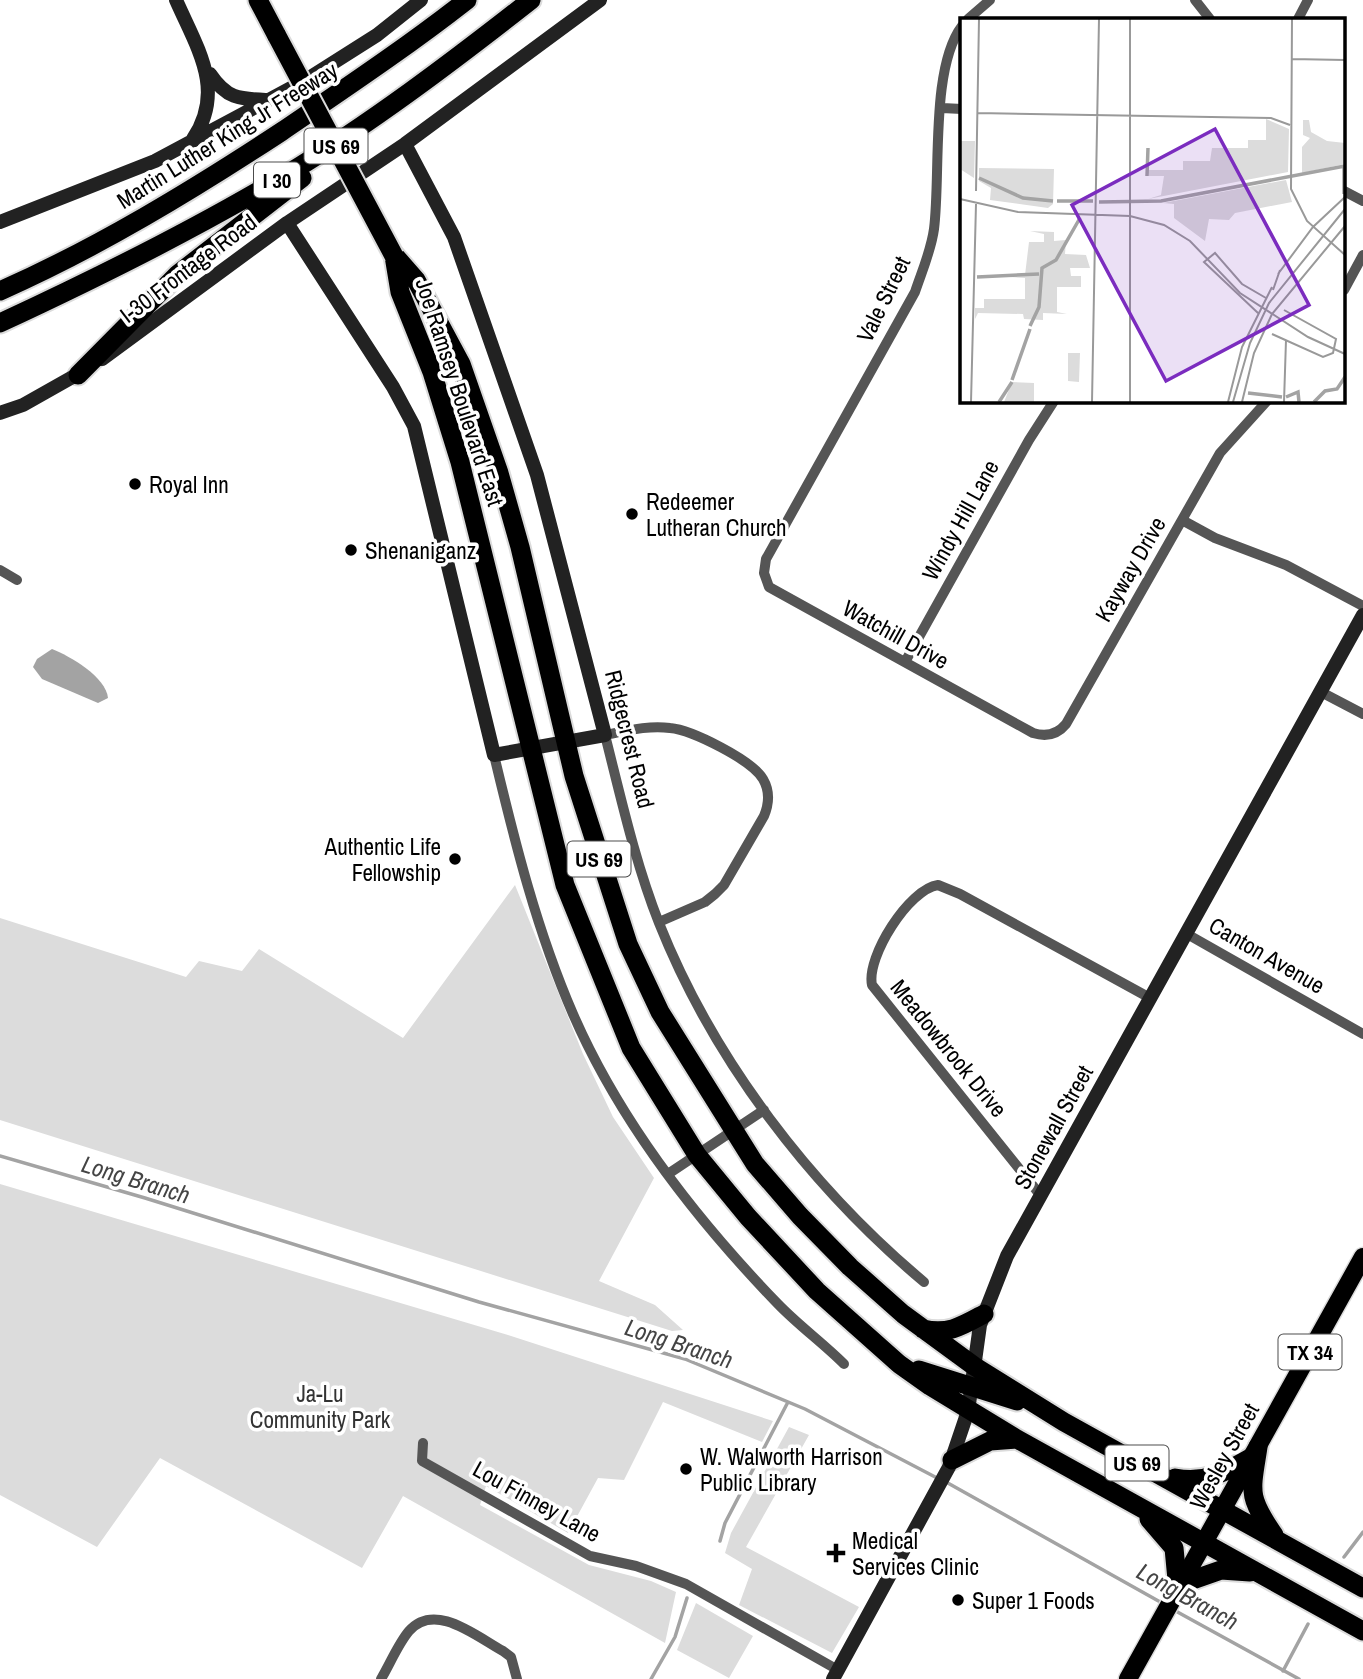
<svg xmlns="http://www.w3.org/2000/svg" width="1363" height="1679" viewBox="0 0 1363 1679" font-family="'Archivo Narrow',sans-serif">
  <rect width="100%" height="100%" fill="#fff"/>
  <path fill="#dcdcdc" d="M 515,885 L 583,1054 L 613,1117 L 654,1178 L 599,1281 L 655,1305 L 683,1330 L 672,1331 L 0,1120 L 0,918 L 186,977 L 199,961 L 242,971 L 259,949 L 403,1038 Z
    M 0,1184 L 508,1335 L 773,1421 L 762,1442 L 663,1402 L 624,1480 L 598,1478 L 568,1533 L 486,1486 L 480,1505 L 589,1565 L 651,1581 L 676,1592 L 665,1643 L 403,1496 L 362,1568 L 160,1458 L 97,1547 L 0,1495 Z
    M 789,1427 L 809,1435 L 746,1547 L 859,1607 L 832,1653 L 739,1605 L 752,1569 L 725,1553 L 731,1533 Z
    M 696,1603 L 753,1636 L 729,1678 L 677,1650 Z"/>
  <path fill="#a3a3a3" d="M 52,649 C 70,656 106,677 108,698 L 98,703 L 42,679 L 33,667 L 37,659 Z"/>
  <g fill="none" stroke-linecap="round" stroke-linejoin="round">
    <path stroke="#a3a3a3" stroke-width="3.5" d="M 0,1156 L 145,1198 L 479,1302 L 685,1359 L 805,1409 L 939,1479
      M 946,1482 L 1162,1603
      M 720,1541 L 725,1523 L 788,1402
      M 1344,1557 L 1363,1532
      M 1172,1609 L 1299,1679
      M 1283,1671 L 1308,1624
      M 651,1679 L 675,1637 L 687,1598"/>
    <g stroke="#dbdbdb" stroke-width="21">
      <path id="primary" d="M 1128,1679 L 1363,1257"/>
    </g>
    <g stroke="#dbdbdb" stroke-width="23">
      <path id="highway" d="M 258,0 L 277,36
        M 394,256 L 400,292 L 432,372 L 460,462 L 565,885 L 631,1048 L 697,1155 L 748,1217 L 817,1291 L 899,1364 L 930,1386 L 1017,1439 L 1363,1631
        M 395,256 L 416,280 L 461,364 L 499,473 L 520,547 L 574,776 L 628,944 L 660,1012 L 755,1164 L 800,1216 L 850,1267 L 903,1314 L 974,1366 L 1064,1422 L 1363,1588
        M 0,291 C 99,247 191,191 281,132 C 344,89 407,47 467,0
        M 0,323 C 97,278 192,231 284,176 C 370,124 452,62 531,0
        M 78,375 L 178,274 L 302,178
        M 923,1329 C 948,1335 962,1326 984,1314
        M 919,1370 L 1017,1401
        M 1258,1447 C 1251,1492 1247,1496 1274,1535
        M 952,1460 L 990,1441 L 1017,1439
        M 1175,1478 C 1206,1484 1225,1472 1252,1457
        M 1149,1519 L 1174,1548 L 1178,1590
        M 1181,1584 L 1221,1570 L 1250,1572"/>
    </g>
    <path stroke="#555" stroke-width="10" d="M 1195,0 L 1210,19
      M 968,19 L 990,0
      M 1298,19 L 1308,0
      M 962,26 C 930,68 941,175 934,229 C 931,251 922,271 915,292 L 766,559 L 764,573 L 769,587 L 1033,733 C 1046,737 1057,735 1066,724 L 1220,453 L 1267,401
      M 942,108 L 962,109
      M 1344,191 L 1363,201
      M 1344,290 L 1363,255
      M 1182,520 L 1215,538 L 1286,565 L 1363,606
      M 0,570 L 17,580
      M 905,662 L 1029,440 L 1054,401
      M 1321,692 L 1363,714
      M 494,755 C 515,843 537,931 573,1014 C 620,1122 696,1219 777,1303 C 798,1325 823,1343 844,1364
      M 659,922 L 705,902 L 715,894 L 724,885 L 764,816 C 769,804 770,791 763,779 C 752,760 692,730 670,728 C 648,725 626,731 605,735 C 621,798 635,862 659,923 C 714,1061 811,1187 924,1282
      M 1187,934 L 1363,1034
      M 668,1174 L 764,1110
      M 1041,1196 L 872,985 C 866,957 909,889 938,885 L 960,894 L 1150,998
      M 423,1443 L 422,1461 L 590,1556 L 636,1566 L 686,1584 L 838,1670
      M 381,1679 C 390,1664 398,1644 409,1631 C 435,1601 477,1637 503,1651 L 511,1657 L 517,1679"/>
    <path stroke="#222" stroke-width="14" d="M 176,0 C 197,48 226,90 193,139
      M 210,74 C 227,99 239,99 267,100
      M 0,222 L 155,161 L 306,80 L 377,35 L 421,0
      M 287,223 L 393,387 L 414,426 L 494,755 L 605,735 L 537,475 L 454,237 L 405,144
      M 102,359 L 287,223 L 405,144 L 600,0
      M 0,413 L 23,405 L 85,370
      M 833,1679 L 949,1467 L 968,1411 L 980,1325 L 1007,1256 L 1363,615"/>
    <use href="#primary" stroke="#000" stroke-width="18"/>
    <use href="#highway" stroke="#000" stroke-width="19"/>
    <g stroke="#dbdbdb" stroke-width="23" stroke-linecap="butt">
      <path id="highway-bridge" d="M 277,36 L 394,256"/>
    </g>
    <use href="#highway-bridge" stroke="#000" stroke-width="19"/>
  </g>
  <g fill="#000" stroke="#fff" stroke-width="2.5">
    <circle cx="135" cy="484" r="7"/>
    <circle cx="632" cy="514" r="7"/>
    <circle cx="351" cy="550" r="7"/>
    <circle cx="455" cy="859" r="7"/>
    <circle cx="686" cy="1469" r="7"/>
    <path d="M832.5 1542.5h7v7h7v7h-7v7h-7v-7h-7v-7h7z"/>
    <circle cx="958" cy="1600" r="7"/>
  </g>
  <g text-anchor="middle" dominant-baseline="central" stroke-width="7" stroke-linejoin="round" paint-order="stroke">
    <g fill="#fff" stroke="#4c4c4c" stroke-width="2">
      <rect x="304.5" y="128.5" width="63" height="35" rx="5"/>
      <rect x="254" y="162.5" width="46" height="35" rx="5"/>
      <rect x="567.5" y="841.5" width="63" height="35" rx="5"/>
      <rect x="1278.5" y="1334.5" width="63" height="35" rx="5"/>
      <rect x="1105.5" y="1445.5" width="63" height="35" rx="5"/>
    </g>
    <g font-size="21" font-weight="bold" fill="#000">
      <text x="336" y="146">US 69</text>
      <text x="277" y="180">I 30</text>
      <text x="599" y="859">US 69</text>
      <text x="1310" y="1352">TX 34</text>
      <text x="1137" y="1463">US 69</text>
    </g>
    <g font-size="23" fill="#000" stroke="#fff">
      <text transform="translate(227 135) rotate(-32)">Martin Luther King Jr Freeway</text>
      <text transform="translate(188 268) rotate(-37)">I-30 Frontage Road</text>
      <text transform="translate(883 299) rotate(-64)">Vale Street</text>
      <text transform="translate(460 392) rotate(72)">Joe Ramsey Boulevard East</text>
      <text transform="translate(960 520) rotate(-61)">Windy Hill Lane</text>
      <text transform="translate(1130 569) rotate(-60)">Kayway Drive</text>
      <text transform="translate(896 634) rotate(29)">Watchill Drive</text>
      <text transform="translate(630 739) rotate(76)">Ridgecrest Road</text>
      <text transform="translate(1267 955) rotate(30)">Canton Avenue</text>
      <text transform="translate(949 1048) rotate(51)">Meadowbrook Drive</text>
      <text transform="translate(1053 1127) rotate(-61)">Stonewall Street</text>
      <text transform="translate(1224 1456) rotate(-61)">Wesley Street</text>
      <text transform="translate(537 1501) rotate(29)">Lou Finney Lane</text>
    </g>
    <g font-size="23" fill="#000" stroke="#fff" text-anchor="start">
      <text x="149" y="484">Royal Inn</text>
      <text x="646" y="501">Redeemer<tspan x="646" dy="26">Lutheran Church</tspan></text>
      <text x="365" y="550">Shenaniganz</text>
      <text x="441" y="846" text-anchor="end">Authentic Life<tspan x="441" dy="26">Fellowship</tspan></text>
      <text x="700" y="1456">W. Walworth Harrison<tspan x="700" dy="26">Public Library</tspan></text>
      <text x="852" y="1540">Medical<tspan x="852" dy="26">Services Clinic</tspan></text>
      <text x="972" y="1600">Super 1 Foods</text>
    </g>
    <g font-size="23" fill="#333" stroke="#fff">
      <text x="320" y="1393">Ja-Lu<tspan x="320" dy="26">Community Park</tspan></text>
    </g>
    <g font-size="24" font-style="italic" fill="#444" stroke="#fff">
      <text transform="translate(136 1179) rotate(17)">Long Branch</text>
      <text transform="translate(679 1343) rotate(18)">Long Branch</text>
      <text transform="translate(1188 1596) rotate(29)">Long Branch</text>
    </g>
  </g>
  <g transform="translate(960 18)">
    <rect width="385" height="385" fill="#fff"/>
    <path d="M 306,101 L 329,111 L 328,154 L 188,181 L 201,177 L 204,158 L 215,158 L 189,158 L 187,152 L 223,152 L 223,143 L 250,143 L 252,130 L 288,130 L 288,122 L 306,122 ZM 343,102 L 349,102 L 351,114 L 367,123 L 385,125 L 385,146 L 342,155 L 342,129 L 350,120 L 343,117 ZM 0,123 L 15,123 L 14,160 L 0,151 ZM 19,150 L 94,151 L 93,186 L 88,190 L 30,182 L 31,170 L 19,163 ZM 326,162 L 332,184 L 275,195 L 269,202 L 249,201 L 245,223 L 214,200 L 214,186 L 203,185 ZM 70,213 L 94,214 L 94,223 L 106,222 L 105,236 L 126,237 L 130,250 L 110,250 L 111,258 L 121,258 L 121,269 L 97,269 L 97,294 L 107,296 L 83,295 L 83,302 L 64,301 L 63,296 L 18,295 L 15,301 L 15,290 L 24,290 L 24,281 L 65,281 L 65,260 L 16,257 L 65,257 L 69,224 L 84,224 L 84,216 ZM 108,335 L 120,335 L 119,364 L 108,363 ZM 52,364 L 74,365 L 74,384 L 44,384 Z" fill="#dcdcdc"/>
    <path fill="none" stroke="#a3a3a3" stroke-width="3.5" d="M 187,158 L 188,130M 19,160 L 63,180 L 93,183M 384,176 L 384,149M 97,183 L 133,183M 139,184 L 201,183 L 385,148M 17,259 L 79,256M 70,308 L 79,289 L 82,250 L 96,242 L 120,200M 52,362 L 70,311M 288,375 L 322,379M 326,379 L 338,374 L 339,384M 39,384 L 52,364M 354,384 L 365,373 L 377,371 L 385,359"/>
    <path fill="none" stroke="#999" stroke-width="2" d="M 332,1 L 331,171 L 347,203 L 385,237M 331,41 L 385,42M 17,95 L 311,100 L 330,107M 16,173 L 19,1M 0,181 L 58,194 L 170,198 L 204,207 L 230,223 L 280,275 L 348,319 L 385,336M 318,256 L 353,209 L 385,179M 313,272 L 320,252M 298,295 L 244,244 L 255,235 L 282,266 L 306,280M 312,316 L 363,339 L 373,335 L 376,321 L 324,292M 11,384 L 16,186M 132,384 L 139,1M 170,384 L 170,1M 268,384 L 282,329 L 312,269M 273,384 L 290,325 L 309,285 L 385,191M 282,384 L 294,335 L 312,296 L 385,208M 324,384 L 326,322"/>
    <path fill="#7b2cbf" fill-opacity="0.15" stroke="#7b2cbf" stroke-width="3.5" d="M 255,111 L 349,287 L 206,363 L 112,187 Z"/>
    <rect width="385" height="385" fill="none" stroke="#000" stroke-width="3.5"/>
  </g>
</svg>
